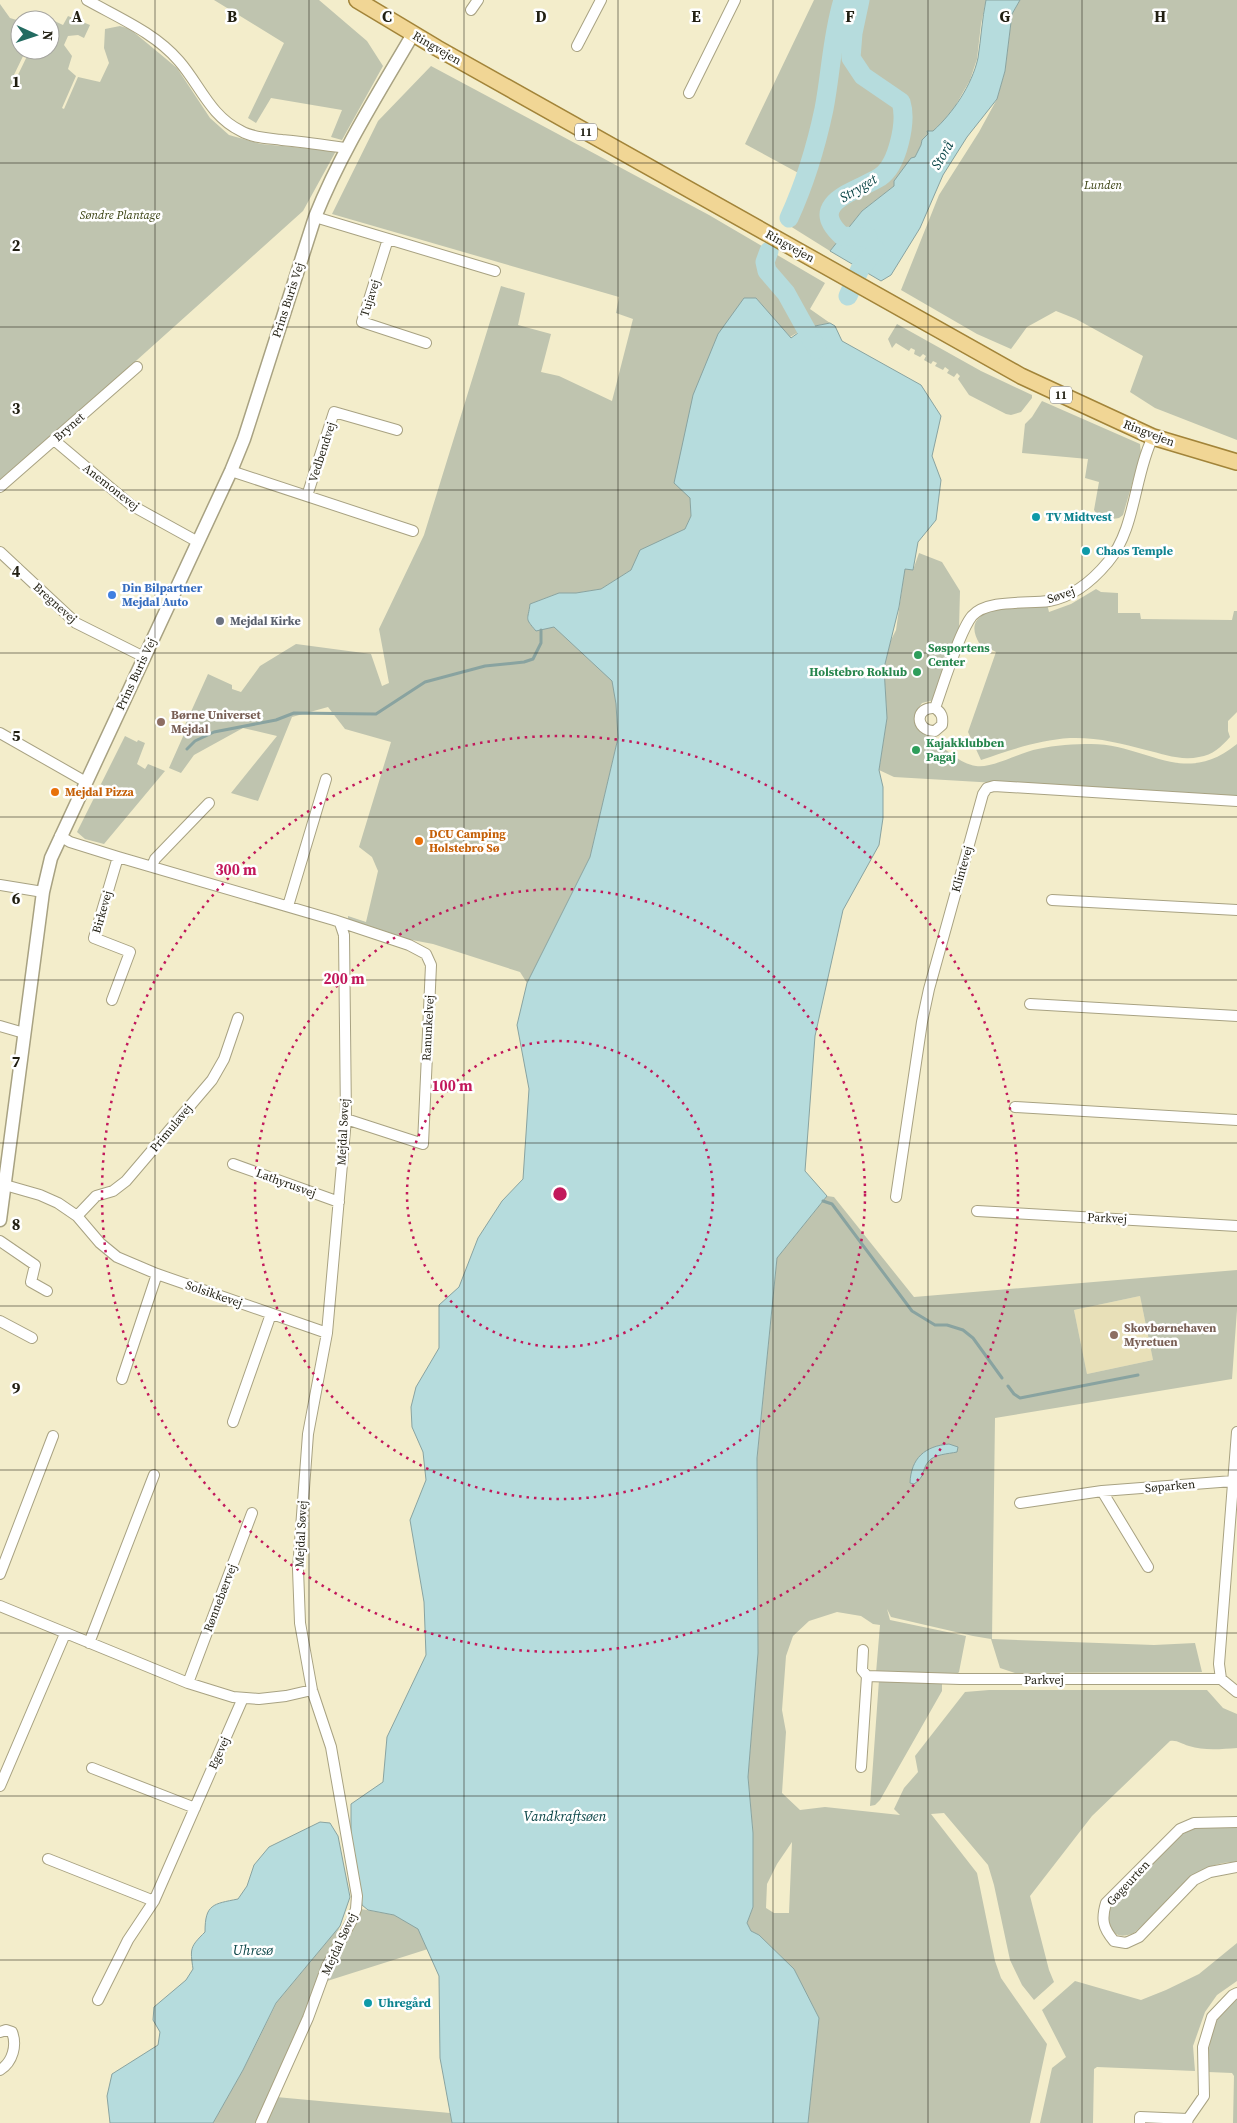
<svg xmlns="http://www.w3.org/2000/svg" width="1237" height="2123" viewBox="0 0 1237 2123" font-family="'Source Serif 4',serif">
  <rect width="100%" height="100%" fill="#f3edcb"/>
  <path fill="#e8e0b8" d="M 1140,1296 L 1153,1360 L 1087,1374 L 1074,1310 Z"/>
  <path fill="#bfc4af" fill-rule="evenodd" d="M 214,0 L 319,0 L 367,41 L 383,66 L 342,140 L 331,137 L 342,110 L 271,98 L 256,123 L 248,118 L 284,43 Z
    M 814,0 L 986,0 L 981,24 L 977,59 L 970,80 L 949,117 L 921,142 L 921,145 L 915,157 L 911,158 L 894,186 L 862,211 L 830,251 L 782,221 L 802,175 L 745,144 Z
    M 1020,0 L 1237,0 L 1237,440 L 1155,408 L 1130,392 L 1143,356 L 1076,319 L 1056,311 L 1027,327 L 1011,349 L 977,334 L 901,290 L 939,195 L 979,132 L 997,99 L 1005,71 L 1012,14 Z
    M 0,4 L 10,18 L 20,21 L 20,50 L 26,50 L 12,79 L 15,81 L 30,50 L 50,50 L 50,20 L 45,20 L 46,17 L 63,25 L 68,16 L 90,25 L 84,38 L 78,35 L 68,36 L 64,45 L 72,56 L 68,69 L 76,76 L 62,108 L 64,109 L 78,77 L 100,82 L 109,63 L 104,48 L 105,29 L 120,26 L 130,29 L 177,68 L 210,118 L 229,135 L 261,144 L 336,151 L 303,211 L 0,483 Z
    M 431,66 L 709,215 L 825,283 L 810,309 L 830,323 L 805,328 L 790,337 L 756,298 L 690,498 L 691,516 L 685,529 L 641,550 L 631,570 L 601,589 L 576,593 L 559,593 L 530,604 L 529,612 L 536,630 L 554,627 L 613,681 L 616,704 L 618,738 L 590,857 L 527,983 L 520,972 L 433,944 L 391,936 L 348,922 L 348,916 L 366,922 L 378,871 L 372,857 L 359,847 L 391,742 L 345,729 L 328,707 L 292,717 L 258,801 L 231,793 L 277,736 L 243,728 L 194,755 L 181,773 L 169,768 L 185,732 L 180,736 L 208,674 L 232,685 L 232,689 L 241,692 L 260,666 L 296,644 L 371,654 L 382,686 L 389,683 L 379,629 L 424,535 L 501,286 L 525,293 L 518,325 L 551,334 L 541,372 L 559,376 L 612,401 L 633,319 L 616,313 L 619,297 L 332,214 L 378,121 Z
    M 897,324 L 981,371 L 1032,395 L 1032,398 L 1021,412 L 1011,415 L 1006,414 L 969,395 L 958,379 L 960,376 L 957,373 L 954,377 L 947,373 L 949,370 L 945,367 L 943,370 L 935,366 L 937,363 L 933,361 L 931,364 L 924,360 L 926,356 L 923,354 L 920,357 L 914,354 L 915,350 L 911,348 L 909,351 L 896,343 L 892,348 L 888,339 Z
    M 1042,401 L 1140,444 L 1141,453 L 1123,515 L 1119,518 C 1111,520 1098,518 1094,510 L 1099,482 L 1085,478 L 1088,459 L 1022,453 L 1025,424 L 1032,417 Z
    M 919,553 L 942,562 L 960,591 L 959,629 L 934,700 L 922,703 L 916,712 L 916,721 C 931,736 955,763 976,766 C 991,769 1021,752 1038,749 C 1055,745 1075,744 1091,744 C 1147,744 1183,788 1237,744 L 1237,797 L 894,777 L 879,770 L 887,718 L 884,668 L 890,642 L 896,630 L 905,568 L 913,570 Z
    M 1096,589 L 1101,592 L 1118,593 L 1118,613 L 1140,613 L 1141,619 L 1232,620 L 1234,611 L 1237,611 L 1237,712 L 1228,721 L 1228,731 L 1230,737 C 1221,747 1213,755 1199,757 C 1181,761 1163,754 1146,750 C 1121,743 1096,737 1070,738 C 1039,740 1010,750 981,760 L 968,732 L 996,652 L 979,643 C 976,637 973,631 975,624 C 982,604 1029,606 1047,604 L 1049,612 L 1071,604 Z
    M 125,736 L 137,742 L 138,740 L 145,743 L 137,764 L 145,769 L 148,764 L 165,771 L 104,844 L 85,839 L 77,832 Z
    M 827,1196 L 834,1197 L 914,1297 L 1237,1270 L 1237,1310 L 1232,1379 L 995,1418 L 992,1639 L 1154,1645 L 1195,1643 L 1202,1672 L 1015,1673 L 1000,1668 L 991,1639 L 973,1636 L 891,1617 L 887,1609 L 890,1620 L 966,1636 L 959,1672 L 955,1676 L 876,1673 L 880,1625 L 873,1624 L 861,1616 L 837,1612 L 809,1621 L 793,1636 L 786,1656 L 782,1710 L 786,1732 L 782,1793 L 800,1810 L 825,1807 L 900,1815 L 894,1809 L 904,1788 L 918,1772 L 915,1756 L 965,1692 L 989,1690 L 1207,1690 L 1223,1708 L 1237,1714 L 1237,1748 C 1222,1749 1204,1751 1189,1746 C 1181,1744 1178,1740 1170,1741 L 1092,1816 L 1030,1896 L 1049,1970 L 1054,1982 L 1034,2000 L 1022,1985 L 1010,1960 L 994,1885 L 988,1865 L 944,1813 L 931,1814 L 977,1873 L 995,1961 L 1001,1978 L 1047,2044 L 1030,2123 L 808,2123 L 819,2018 L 794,1969 L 759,1935 L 751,1931 L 747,1923 L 753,1907 L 753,1833 L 748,1777 L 758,1653 L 757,1458 L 777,1258 ZM 1140,1296 L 1153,1360 L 1087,1374 L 1074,1310 ZM 792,1842 L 789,1913 L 774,1913 L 766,1908 L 767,1884 L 777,1864 Z
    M 879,1680 L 942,1683 L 942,1691 L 880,1800 L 875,1805 L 870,1806 Z
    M 1204,1825 L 1237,1825 L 1237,1862 C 1189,1861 1167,1906 1134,1933 C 1112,1942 1107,1927 1109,1909 L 1174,1839 L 1192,1829 Z
    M 361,1909 L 394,1915 L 419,1929 L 428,1949 L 324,1982 Z
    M 340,1926 L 306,2014 L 257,2123 L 213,2123 L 243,2070 L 277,2002 Z
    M 1237,1943 L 1237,1981 L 1217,1995 L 1205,2012 L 1193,2046 L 1195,2071 L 1097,2067 L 1094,2069 L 1093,2123 L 1040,2123 L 1052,2068 L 1066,2057 L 1042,2010 L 1075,1981 L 1141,2000 L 1166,1990 L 1199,1974 Z
    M 1237,1997 L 1237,2123 L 1233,2123 L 1234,2076 L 1232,2073 L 1208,2072 C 1209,2056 1208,2026 1219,2014 C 1224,2008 1231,2003 1237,1997 Z
    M 276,2097 L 450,2113 L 452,2123 L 266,2123 Z"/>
  <path fill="#b6dcdd" stroke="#89a3a0" d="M 986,0 L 1020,0 L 1012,14 L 1005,71 L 997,99 L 967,137 L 943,175 L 920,228 L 891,275 L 881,281 L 830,251 L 862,211 L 894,186 L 894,181 L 911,158 L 915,157 L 921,145 L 922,140 L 928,134 L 927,131 L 933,131 C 953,113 972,85 978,58 C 981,39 982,19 986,0 Z
    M 744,298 L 756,298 L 791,338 L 805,328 L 830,323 L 835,326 L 842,341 L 921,385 L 941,416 L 932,456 L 941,480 L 936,520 L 918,542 L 913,570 L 905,569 L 899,607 L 884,668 L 887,718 L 879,770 L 883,787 L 883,818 L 879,845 L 843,910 L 815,1036 L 805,1171 L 827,1196 L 777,1258 L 757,1458 L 758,1653 L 748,1777 L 753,1833 L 753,1907 L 747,1923 L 751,1931 L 759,1935 L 794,1969 L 819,2018 L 808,2123 L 452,2123 L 440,2058 L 439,1976 L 418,1929 L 394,1915 L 368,1910 L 362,1905 L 351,1834 L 351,1804 L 383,1782 L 387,1737 L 426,1655 L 424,1602 L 410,1520 L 426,1480 L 423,1452 L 412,1427 L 411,1407 L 416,1387 L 439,1348 L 439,1305 L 459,1287 L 478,1238 L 502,1201 L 523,1179 L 529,1089 L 517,1025 L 527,983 L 590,857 L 618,738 L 616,704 L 612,681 L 554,627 L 536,631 C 524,617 528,621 530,604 L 559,593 L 576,593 L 601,589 L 631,570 L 640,550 L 685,529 L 691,516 L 690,498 L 674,483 L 693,395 L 718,334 Z
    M 949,1444 L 958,1447 L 957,1452 C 948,1454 934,1454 928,1462 C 921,1471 926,1476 914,1484 L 910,1483 C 911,1458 925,1446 949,1444 Z
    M 320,1822 L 330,1823 L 338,1836 L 350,1897 L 340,1926 L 276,2003 L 243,2070 L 213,2123 L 110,2123 L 107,2096 L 112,2074 L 158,2045 L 160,2032 L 153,2020 L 154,2007 L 186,1980 L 193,1969 C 190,1948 190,1947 205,1932 C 205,1904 213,1904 238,1899 L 247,1886 L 254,1865 L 269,1847 Z"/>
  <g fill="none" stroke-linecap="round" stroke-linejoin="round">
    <path stroke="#89a3a0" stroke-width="3" d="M 187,749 L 195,741 L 214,732 L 276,720 L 294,713 L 376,714 L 425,682 L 485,666 L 524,662 L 533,659 L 541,643 L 541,630
      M 823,1201 L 832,1204 L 912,1311 L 935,1325 L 947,1325 L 963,1330 L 973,1338 L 1002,1378
      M 1008,1386 L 1014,1394 L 1020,1398 L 1138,1375"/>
    <path stroke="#b6dcdd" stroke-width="19" d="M 860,0 L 853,33 L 851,58 L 863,76 L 901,102 C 907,121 898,165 880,177 C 858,191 805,202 842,236 L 868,237
      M 789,218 C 805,183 816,147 824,109 C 831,73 832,35 843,0
      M 769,251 L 765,262 L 767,271 L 786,293 L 817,349
      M 848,296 L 860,269 L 876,250"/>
    <g stroke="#a8a282" stroke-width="12">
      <path id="minor" d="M 87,0 C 119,18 155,33 179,61 C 200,85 210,116 241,131 C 253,138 268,138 282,140 C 303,142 324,145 346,148
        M 471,10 L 478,0
        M 577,46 L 601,0
        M 689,93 L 735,0
        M 315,217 L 495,271
        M 388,239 L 362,322 L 426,343
        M 54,440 L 131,505 L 198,542
        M 231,471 L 413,531
        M 0,487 L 137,367
        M 307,496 L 334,412 L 397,430
        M 0,552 L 76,623 L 144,657
        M 935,708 C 942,713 943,717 942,725 L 935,731 C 914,731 915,706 935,708 C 943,686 959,632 972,616 C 987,599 1028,604 1049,601 C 1073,597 1093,580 1108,562 C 1136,529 1134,475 1153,437
        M 0,733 L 86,782
        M 60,836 L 70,842 L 118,857 L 334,920 L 409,945 L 426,954 L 431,965 L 423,1144 L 346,1119
        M 152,866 L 155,859 L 209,803
        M 0,885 L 43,892
        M 1052,900 L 1237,910
        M 288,906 L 326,779
        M 112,1000 L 130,952 L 94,938 L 118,857
        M 1030,1004 L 1237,1016
        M 0,1026 L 24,1033
        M 1015,1107 L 1237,1120
        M 233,1164 L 339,1202
        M 5,1185 L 40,1195 L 58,1203 L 77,1216 L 100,1243 L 117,1257 L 157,1274 L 327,1333
        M 896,1197 L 922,1022 L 929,989 L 983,794 L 987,788 L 994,786 L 1237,801
        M 977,1211 L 1237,1226
        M 77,1216 L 96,1196 L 113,1191 L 126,1181 L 212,1080 L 224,1059 L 238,1018
        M 0,1241 L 35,1265 L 31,1282 L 47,1291
        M 0,1321 L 32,1338
        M 122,1379 L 157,1274
        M 233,1422 L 271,1314
        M 1237,1432 L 1219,1664 L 1221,1679 L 1237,1692
        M 1102,1491 L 1148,1567
        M 1020,1503 L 1102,1491 L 1233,1481 L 1237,1483
        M 0,1574 L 53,1436
        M 0,1606 L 188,1683 L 233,1697 L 259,1699 L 286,1696 L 312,1690
        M 89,1643 L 154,1475
        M 867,1676 L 960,1679 L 1221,1679
        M 188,1683 L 252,1513
        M 861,1767 L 867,1676 L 862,1670 L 863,1650
        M 92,1768 L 195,1808
        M 0,1786 L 65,1634
        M 1237,1822 L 1194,1823 L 1180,1829 L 1106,1903 C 1101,1920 1103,1928 1114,1941 L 1126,1943 L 1139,1937 L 1194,1880 L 1210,1872 L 1237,1867
        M 48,1859 L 154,1901
        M 98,2000 L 128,1940 L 154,1901 L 243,1698
        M 0,2032 L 6,2030 L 12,2032 C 17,2045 13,2062 0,2070
        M 261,2123 L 308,2018 L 327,1966 L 352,1920 L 356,1909 L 357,1896 L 331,1747 L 312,1690 L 300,1623 L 298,1569 L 308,1434 L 327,1333 L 346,1119 L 344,935 L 340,923
        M 1140,2123 L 1140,2117 L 1188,2119
        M 1187,2123 L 1188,2119 L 1204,2096 L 1203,2047 L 1212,2017 L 1233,1995 L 1237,1993"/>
    </g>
    <g stroke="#a8a282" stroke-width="15">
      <path id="tertiary" d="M 0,1220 L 43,892 L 51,858 L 231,471 L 244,439 L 315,217 C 341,152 378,94 413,34"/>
    </g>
    <g stroke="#a28439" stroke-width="18">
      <path id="primary" d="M 357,0 L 437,48 L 1021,376 L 1153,437 L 1237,462"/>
    </g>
    <use href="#minor" stroke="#fff" stroke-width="10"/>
    <use href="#tertiary" stroke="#fff" stroke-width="12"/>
    <use href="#primary" stroke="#f1d695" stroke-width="15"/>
  </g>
  <path fill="none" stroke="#211f12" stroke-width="1" stroke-opacity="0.55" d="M 155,0 L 155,2123M 309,0 L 309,2123M 464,0 L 464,2123M 618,0 L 618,2123M 773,0 L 773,2123M 928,0 L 928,2123M 1082,0 L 1082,2123M 0,163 L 1237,163M 0,327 L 1237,327M 0,490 L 1237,490M 0,653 L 1237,653M 0,817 L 1237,817M 0,980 L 1237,980M 0,1143 L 1237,1143M 0,1306 L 1237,1306M 0,1470 L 1237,1470M 0,1633 L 1237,1633M 0,1796 L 1237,1796M 0,1960 L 1237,1960"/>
  <g fill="none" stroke="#c2185b" stroke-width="2.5" stroke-dasharray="2.5 5">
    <circle cx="560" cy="1194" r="153"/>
    <circle cx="560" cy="1194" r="305"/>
    <circle cx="560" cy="1194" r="458"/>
  </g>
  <g fill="#0f9aa8" stroke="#fff" stroke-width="2">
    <circle cx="1036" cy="517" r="5"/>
    <circle cx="1086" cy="551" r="5"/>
    <circle cx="368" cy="2003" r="5"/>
  </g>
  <circle fill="#3f7fe0" stroke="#fff" stroke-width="2" cx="112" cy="595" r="5"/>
  <circle fill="#6b7280" stroke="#fff" stroke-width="2" cx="220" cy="621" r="5"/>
  <g fill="#2e9e5b" stroke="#fff" stroke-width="2">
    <circle cx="918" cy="655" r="5"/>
    <circle cx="917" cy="672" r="5"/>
    <circle cx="916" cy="750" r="5"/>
  </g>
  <g fill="#8d6e63" stroke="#fff" stroke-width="2">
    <circle cx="161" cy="722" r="5"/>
    <circle cx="1114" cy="1335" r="5"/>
  </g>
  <g fill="#e8710a" stroke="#fff" stroke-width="2">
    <circle cx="55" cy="792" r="5"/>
    <circle cx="419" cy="841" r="5"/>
  </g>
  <g text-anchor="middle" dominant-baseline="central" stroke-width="5" stroke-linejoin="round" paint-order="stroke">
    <g fill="#fff" stroke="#646259" stroke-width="1">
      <rect x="575" y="123.5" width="22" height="17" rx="4"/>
      <rect x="1050" y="386.5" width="22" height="17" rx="4"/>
    </g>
    <g font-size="11" font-weight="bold" fill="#211f12">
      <text x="586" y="132">11</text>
      <text x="1061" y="395">11</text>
    </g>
    <g font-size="12" fill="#211f12" stroke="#fff">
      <text transform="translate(437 48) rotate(30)">Ringvejen</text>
      <text transform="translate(790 246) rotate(29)">Ringvejen</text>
      <text transform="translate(370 298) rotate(-72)">Tujavej</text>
      <text transform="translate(288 300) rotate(-72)">Prins Buris Vej</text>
      <text transform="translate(69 427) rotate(-41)">Brynet</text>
      <text transform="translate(1149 433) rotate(21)">Ringvejen</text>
      <text transform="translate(322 452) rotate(-72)">Vedbendvej</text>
      <text transform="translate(111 487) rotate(38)">Anemonevej</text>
      <text transform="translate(1061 595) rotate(-19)">Søvej</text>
      <text transform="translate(55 603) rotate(42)">Bregnevej</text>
      <text transform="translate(136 674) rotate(-65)">Prins Buris Vej</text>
      <text transform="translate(962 869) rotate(-74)">Klintevej</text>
      <text transform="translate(102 912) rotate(-74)">Birkevej</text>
      <text transform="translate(428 1028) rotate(-87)">Ranunkelvej</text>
      <text transform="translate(171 1128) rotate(-50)">Primulavej</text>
      <text transform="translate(343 1132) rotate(-87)">Mejdal Søvej</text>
      <text transform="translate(286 1183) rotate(20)">Lathyrusvej</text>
      <text transform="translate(1107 1218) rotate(3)">Parkvej</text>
      <text transform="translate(214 1294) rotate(19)">Solsikkevej</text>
      <text transform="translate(1170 1486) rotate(-5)">Søparken</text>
      <text transform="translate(301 1534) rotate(-87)">Mejdal Søvej</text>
      <text transform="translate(220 1598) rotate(-69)">Rønnebærvej</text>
      <text x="1044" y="1680">Parkvej</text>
      <text transform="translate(219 1753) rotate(-66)">Egevej</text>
      <text transform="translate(1128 1883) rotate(-47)">Gøgeurten</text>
      <text transform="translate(339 1944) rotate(-65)">Mejdal Søvej</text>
    </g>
    <g font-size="12" font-style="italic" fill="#3a4212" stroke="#fff">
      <text x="1103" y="185">Lunden</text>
      <text x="120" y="215">Søndre Plantage</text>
    </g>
    <g font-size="12" font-weight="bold" fill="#0d838f" stroke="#fff" text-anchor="start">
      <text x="1046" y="517">TV Midtvest</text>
      <text x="1096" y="551">Chaos Temple</text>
      <text x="378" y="2003">Uhregård</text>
    </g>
    <g font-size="12" font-weight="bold" fill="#366cbe" stroke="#fff" text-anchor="start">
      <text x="122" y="588">Din Bilpartner<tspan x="122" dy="14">Mejdal Auto</tspan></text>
    </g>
    <g font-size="12" font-weight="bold" fill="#5b616d" stroke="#fff" text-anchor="start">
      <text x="230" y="621">Mejdal Kirke</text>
    </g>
    <g font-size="12" font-weight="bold" fill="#27864d" stroke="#fff" text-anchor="start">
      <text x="928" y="648">Søsportens<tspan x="928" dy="14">Center</tspan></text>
      <text x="907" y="672" text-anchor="end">Holstebro Roklub</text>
      <text x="926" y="743">Kajakklubben<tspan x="926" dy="14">Pagaj</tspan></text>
    </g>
    <g font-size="12" font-weight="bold" fill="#785e54" stroke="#fff" text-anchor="start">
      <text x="171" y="715">Børne Universet<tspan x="171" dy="14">Mejdal</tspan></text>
      <text x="1124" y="1328">Skovbørnehaven<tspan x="1124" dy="14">Myretuen</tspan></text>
    </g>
    <g font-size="12" font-weight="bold" fill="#c56008" stroke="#fff" text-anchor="start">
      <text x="65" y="792">Mejdal Pizza</text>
      <text x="429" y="834">DCU Camping<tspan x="429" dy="14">Holstebro Sø</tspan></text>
    </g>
    <g font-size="14" font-style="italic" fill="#094446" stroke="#fff">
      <text transform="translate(942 155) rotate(-60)">Storå</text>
      <text transform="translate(858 188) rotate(-31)">Stryget</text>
      <text x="565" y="1816">Vandkraftsøen</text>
      <text x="253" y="1950">Uhresø</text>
    </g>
  </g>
  <g font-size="16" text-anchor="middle" font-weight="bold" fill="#211f12" stroke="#fff" stroke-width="5" stroke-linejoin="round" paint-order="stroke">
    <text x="77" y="22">A</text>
    <text x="232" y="22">B</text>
    <text x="387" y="22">C</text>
    <text x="541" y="22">D</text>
    <text x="696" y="22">E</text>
    <text x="850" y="22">F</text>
    <text x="1005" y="22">G</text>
    <text x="1160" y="22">H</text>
    <text x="16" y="87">1</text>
    <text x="16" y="251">2</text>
    <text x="16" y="414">3</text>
    <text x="16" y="577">4</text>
    <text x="16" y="741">5</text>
    <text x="16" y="904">6</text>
    <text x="16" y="1067">7</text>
    <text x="16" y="1230">8</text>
    <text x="16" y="1394">9</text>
  </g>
  <circle cx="560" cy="1194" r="8" fill="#c2185b" stroke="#fff" stroke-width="2.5"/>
  <g font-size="15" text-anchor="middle" font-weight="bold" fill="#c2185b" stroke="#fff" stroke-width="5" stroke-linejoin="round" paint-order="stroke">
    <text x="236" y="875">300 m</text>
    <text x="344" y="984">200 m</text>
    <text x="452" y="1091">100 m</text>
  </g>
  <g transform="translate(35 35) rotate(93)"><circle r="24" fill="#ffffff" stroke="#a6a5a0"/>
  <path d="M0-4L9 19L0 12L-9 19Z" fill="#236b61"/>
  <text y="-8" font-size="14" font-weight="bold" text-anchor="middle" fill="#211f12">N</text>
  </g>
</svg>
